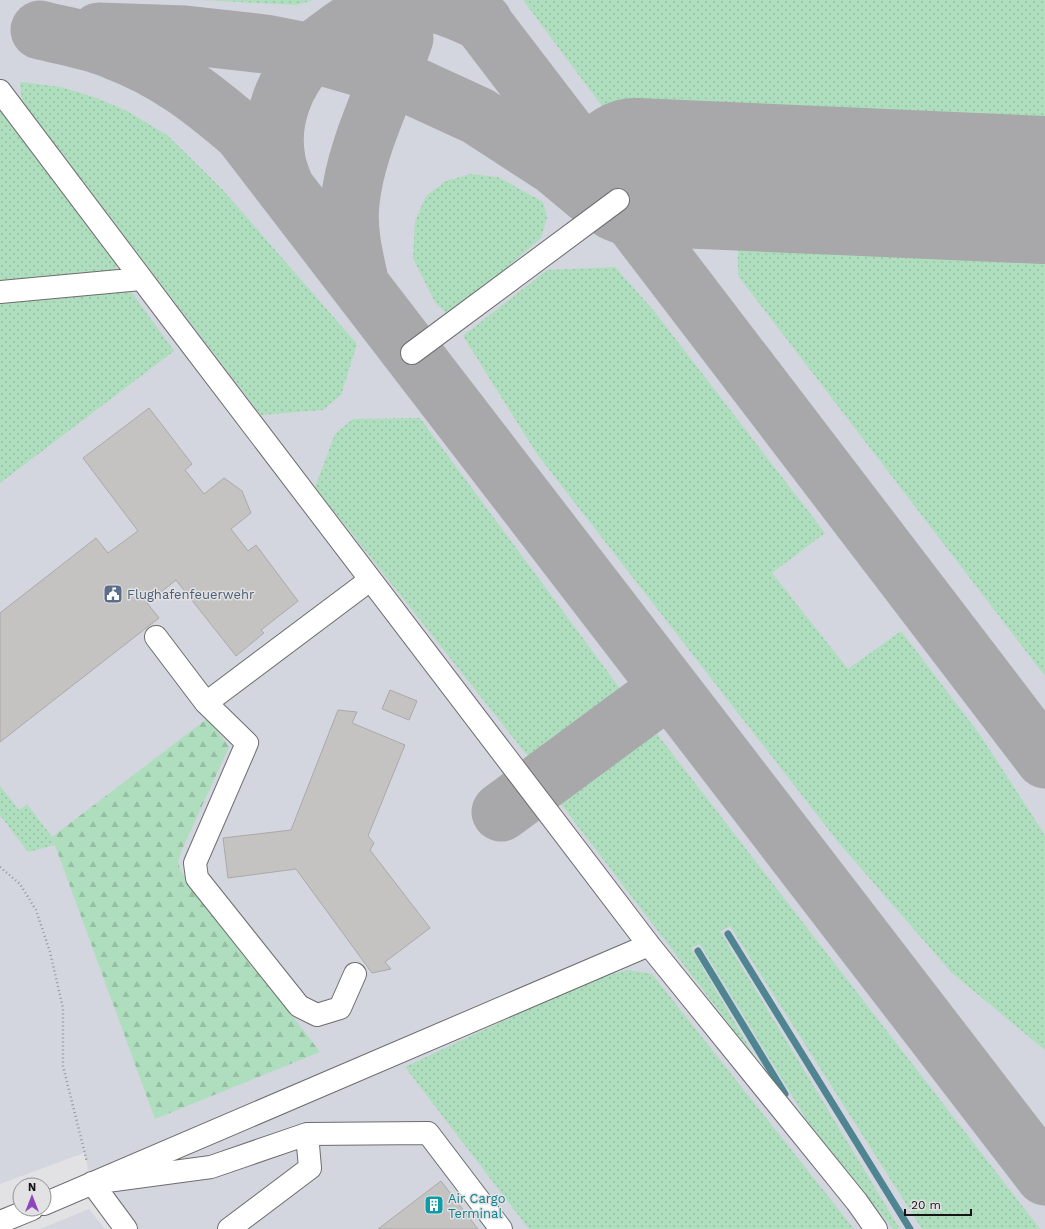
<svg xmlns="http://www.w3.org/2000/svg" width="1045" height="1229" viewBox="0 0 1045 1229" font-family="'Work Sans',sans-serif">
  <defs>
    <pattern id="grass-dots" width="8" height="8" patternUnits="userSpaceOnUse"><rect width="8" height="8" fill="#aedebd"/><path d="M2 2h.1M6 6h.1" fill="none" stroke="#95bea2" stroke-width="1.8" stroke-linecap="round"/></pattern>
    <pattern id="forest-firs" width="22" height="20" patternUnits="userSpaceOnUse"><rect width="22" height="20" fill="#aedebd"/><path d="M5 1l3.5 6h-7zM16 11l3.5 6h-7z" fill="#95bea2"/></pattern>
  </defs>
  <rect width="100%" height="100%" fill="#e2e2e4"/>
  <path fill="#d3d6df" d="M 0,0 L 1045,0 L 1045,1229 L 126,1229 L 92,1183 L 84,1153 L 0,1184 Z
    M 89,1209 L 105,1229 L 40,1229 L 57,1222 Z"/>
  <path fill="url(#grass-dots)" d="M 201,0 L 314,0 L 296,5 Z
    M 523,0 L 1045,0 L 1045,149 L 622,133 Z
    M 20,82 L 61,87 L 94,97 L 125,110 L 167,135 L 222,189 L 357,344 L 341,395 L 323,410 L 261,415 L 22,102 Z
    M 0,111 L 117,260 L 116,271 L 0,282 Z
    M 471,174 L 498,177 L 543,202 L 547,218 L 541,238 L 495,278 L 446,313 L 435,302 L 413,258 L 415,221 L 426,196 L 446,181 Z
    M 780,215 L 1045,229 L 1045,676 L 739,277 C 736,257 737,233 756,221 C 761,217 773,217 780,215 Z
    M 615,267 L 654,311 L 825,533 L 772,573 L 848,669 L 901,631 L 980,735 L 1045,835 L 1045,1050 L 952,973 L 839,843 L 537,454 L 463,336 L 547,270 Z
    M 130,290 L 174,351 L 0,483 L 0,302 Z
    M 420,418 L 627,698 L 541,759 L 530,759 L 315,487 L 335,434 L 353,419 Z
    M 647,721 L 1040,1229 L 922,1229 L 730,926 L 720,931 L 900,1229 L 893,1229 L 808,1122 L 700,944 L 691,948 L 758,1062 L 551,791 Z
    M 0,786 L 19,810 L 27,804 L 52,837 L 55,845 L 28,852 L 0,815 Z
    M 628,970 L 652,974 L 854,1229 L 529,1229 L 405,1067 L 590,980 Z"/>
  <path fill="url(#forest-firs)" d="M 208,718 L 229,747 L 181,852 L 178,863 L 182,873 L 320,1052 L 155,1119 L 52,837 Z"/>
  <g fill="none" stroke-linecap="round" stroke-linejoin="round">
    <path stroke="#4f8591" stroke-width="7" d="M 728,934 L 910,1229
      M 698,951 L 785,1094"/>
    <path stroke="#a8a8aa" stroke-width="59" d="M 465,0 L 1045,759
      M 40,30 C 64,36 91,40 114,50 C 165,69 201,97 242,132 L 1045,1176
      M 99,32 L 185,35 L 265,44 L 311,53 L 391,76 L 478,116 L 555,166 L 591,196
      M 285,188 C 282,179 277,169 276,159 C 269,121 284,81 311,54 C 318,46 328,40 337,33 C 360,16 384,2 414,1 C 439,1 460,12 483,22
      M 360,285 C 354,258 347,231 350,203 C 355,148 386,91 404,38
      M 501,812 L 669,688"/>
    <path stroke="#a8a8aa" stroke-width="148" d="M 635,172 L 1045,190"/>
  </g>
  <path fill="#c5c3c2" stroke="#aba9a8" d="M 149,408 L 192,464 L 185,470 L 204,494 L 224,478 L 242,491 L 251,513 L 231,529 L 248,551 L 256,545 L 298,601 L 261,630 L 264,633 L 236,656 L 176,580 L 147,603 L 159,618 L 0,742 L 0,613 L 96,538 L 108,553 L 138,531 L 83,458 Z
    M 390,690 L 417,701 L 409,720 L 382,709 Z
    M 338,710 L 357,712 L 352,723 L 405,745 L 368,836 L 374,843 L 370,850 L 430,928 L 385,962 L 391,969 L 372,973 L 296,869 L 228,878 L 223,838 L 291,830 Z
    M 441,1181 L 478,1229 L 378,1229 Z"/>
  <g fill="none" stroke-linecap="round" stroke-linejoin="round">
    <g stroke="#6d6d6f" stroke-width="24">
      <path id="minor" d="M 0,91 L 175,323 L 649,945 L 857,1202 L 876,1229
        M 0,292 L 141,279
        M 412,353 L 618,200
        M 156,637 L 206,703 L 370,580
        M 206,703 L 247,743 L 195,863 L 197,878 L 299,1006 L 317,1015 L 340,1008 L 355,974
        M 307,1134 L 428,1133 L 501,1229
        M 44,1204 L 649,945
        M 0,1222 L 32,1209
        M 126,1229 L 92,1183 L 211,1167 L 307,1134 L 310,1168 L 229,1229"/>
    </g>
    <path stroke="#969697" stroke-width="2.5" stroke-dasharray="1 3" stroke-linecap="butt" d="M 0,867 L 20,884 L 36,910 L 50,952 L 63,1008 L 63,1066 L 87,1162"/>
    <use href="#minor" stroke="#fff" stroke-width="22"/>
  </g>
  <defs>
    <g id="civic-square" transform="scale(1)"><rect x="-9" y="-9" width="18" height="18" rx="4" fill="#5c6f8a" stroke="#e2e2e4"/><path d="M-.6-6.5H3V-4.5H.6V-3L4-1V1h2V6H-6V1h2V-1L-.6-3ZM-1.2 2.5V6h2.4V2.5Z" fill="#fff"/></g>
    <g id="building-square" transform="scale(1)"><rect x="-9" y="-9" width="18" height="18" rx="4" fill="#0f9aa8" stroke="#e2e2e4"/><path d="M-4-6H4V6H1V3H-1V6H-4ZM-2.5-4.3h1.7v1.8h-1.7ZM.8-4.3h1.7v1.8H.8ZM-2.5-1h1.7V.8h-1.7ZM.8-1h1.7V.8H.8Z" fill="#fff"/></g>
  </defs>
  <g fill-rule="evenodd">
    <use href="#civic-square" x="113" y="594"/>
    <use href="#building-square" x="434" y="1205"/>
  </g>
  <g text-anchor="middle" dominant-baseline="central" stroke-width="3" stroke-linejoin="round" paint-order="stroke">
    <g font-size="13" fill="#4e5e75" stroke="#e2e2e4" text-anchor="start">
      <text x="127" y="594">Flughafenfeuerwehr</text>
    </g>
    <g font-size="13" fill="#0d838f" stroke="#e2e2e4" text-anchor="start">
      <text x="448" y="1198">Air Cargo<tspan x="448" dy="15">Terminal</tspan></text>
    </g>
  </g>
  <g transform="translate(32 1197)"><circle r="19" fill="#e2e2e4" stroke="#909092"/>
  <path d="M0-3L7 15L0 10L-7 15Z" fill="#8e47ba"/>
  <text y="-6" font-size="11" font-weight="bold" text-anchor="middle" fill="#151516">N</text>
  </g>
  <path d="M905 1209v6h66v-6" fill="none" stroke="#151516" stroke-width="2"/>
  <text x="911" y="1209" font-size="12" fill="#151516" stroke="#e2e2e4" stroke-width="3" paint-order="stroke">20 m</text>
</svg>
